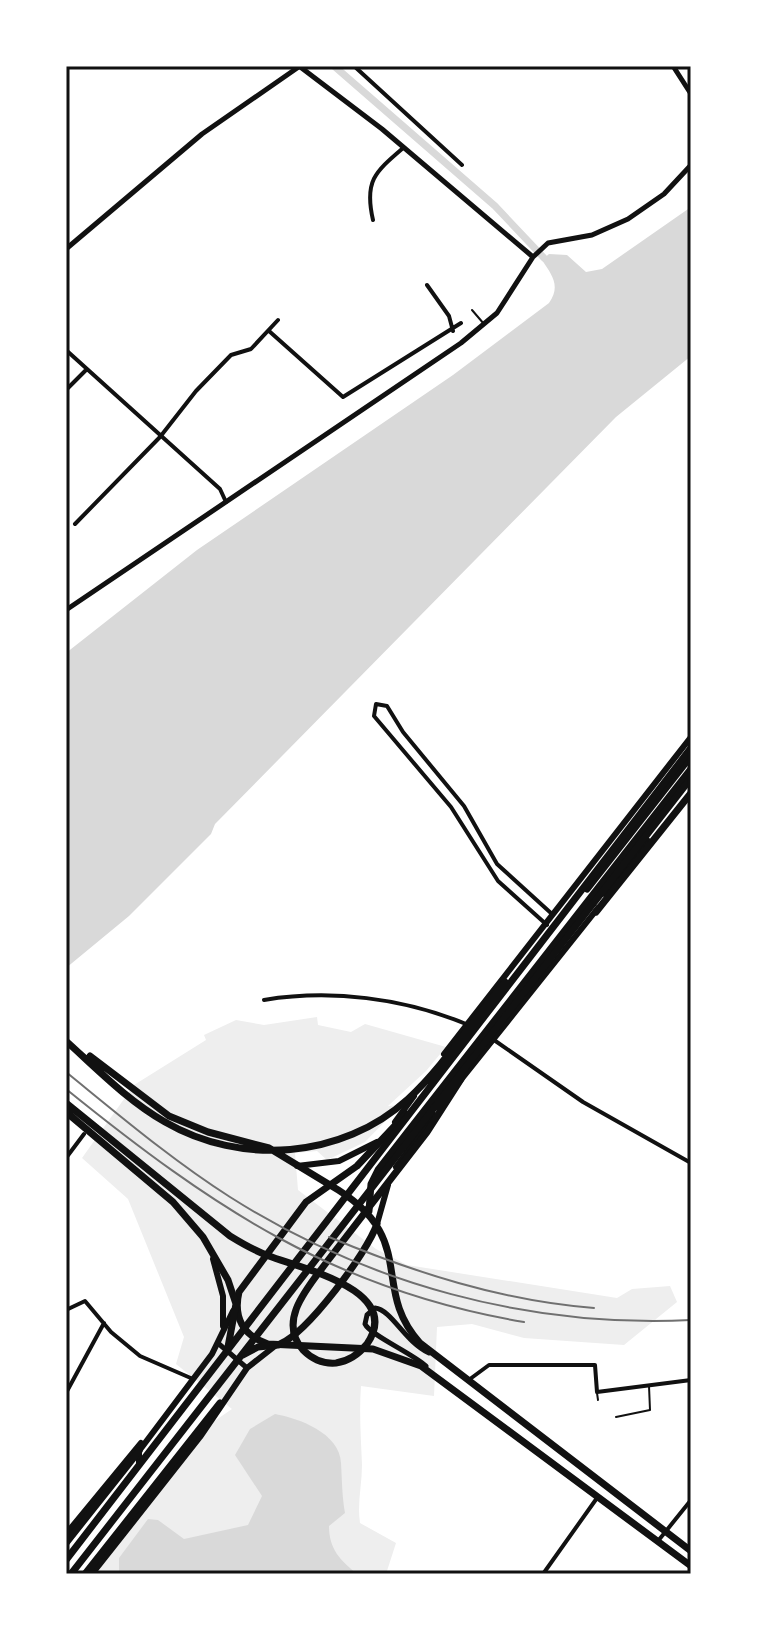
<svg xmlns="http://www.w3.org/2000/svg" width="757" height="1640" viewBox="0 0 757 1640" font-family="Rubik,sans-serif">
  <rect width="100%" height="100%" fill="#fff"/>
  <path fill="#eee" d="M 317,1017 L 318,1025 L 351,1032 L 365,1024 L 446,1047 L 426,1071 L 388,1106 L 401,1105 L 365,1142 L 327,1160 L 317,1151 L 295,1153 L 298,1190 L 376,1249 L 407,1265 L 617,1298 L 632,1289 L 670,1286 L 677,1302 L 624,1345 L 524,1338 L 472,1324 L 437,1327 L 434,1396 L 361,1386 C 359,1413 361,1438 362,1465 C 362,1485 357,1503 360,1523 L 396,1543 L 386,1574 L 96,1574 L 213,1422 L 232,1409 L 176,1364 L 184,1337 L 128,1199 L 82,1158 L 134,1085 L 206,1040 L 204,1035 L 236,1020 L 264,1025 Z"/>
  <path fill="#d9d9d9" d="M 691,207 L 691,356 L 616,417 L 215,824 L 211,834 L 129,916 L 66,968 L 66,653 L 197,550 L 453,375 L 549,303 C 561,286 552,275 542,260 L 549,254 L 567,255 L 586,272 L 602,269 Z
    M 275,1414 C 298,1418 340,1433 341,1463 C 342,1480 342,1496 345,1513 L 329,1526 C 329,1549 340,1560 357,1574 L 119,1574 L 119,1558 L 148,1519 L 158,1520 L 184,1539 L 248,1525 L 262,1496 L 235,1455 L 250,1429 Z"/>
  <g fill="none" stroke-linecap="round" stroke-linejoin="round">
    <path stroke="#d9d9d9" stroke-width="7" d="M 334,66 L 495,206 L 544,258"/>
    <path stroke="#111" stroke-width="2" d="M 472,310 L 484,324
      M 597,1393 L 598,1400
      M 616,1417 L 650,1410 L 649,1386"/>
    <path stroke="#111" stroke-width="4" d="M 354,66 L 462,165
      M 373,220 C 364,181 375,172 403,148
      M 427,285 L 449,316 L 453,331
      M 269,331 L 343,397 L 461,323
      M 66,350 L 220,489 L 226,502
      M 66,390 L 87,369
      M 75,524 L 160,437 L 196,391 L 231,355 L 251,349 L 278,320
      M 547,925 L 498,881 L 451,807 L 374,716 L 376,704 L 387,706 L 403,732 L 464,806 L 497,864 L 552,914
      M 264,1000 C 331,989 403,998 466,1024
      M 494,1040 L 583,1102 L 691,1163
      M 66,1158 L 84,1134
      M 66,1310 L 85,1301 L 111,1332 L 140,1356 L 193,1379
      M 470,1379 L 489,1365 L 595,1365 L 597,1392 L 691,1380
      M 66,1393 L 104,1323
      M 658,1541 L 691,1500
      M 543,1574 L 597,1498"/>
    <path stroke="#111" stroke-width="5" d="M 299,66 L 382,129 L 533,257
      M 673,66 L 691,94
      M 66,249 L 202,134 L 300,66
      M 66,610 L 461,343 L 497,313 L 533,257 L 548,243 L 592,235 L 628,219 L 664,194 L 691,165
      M 219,1344 L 247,1368
      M 426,1366 C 412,1353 370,1335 365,1324 L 367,1315 L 375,1308 C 392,1310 404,1341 429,1353"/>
    <path stroke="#111" stroke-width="6" d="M 606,895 L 647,840
      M 444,1054 L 691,737
      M 460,1081 L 598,908
      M 395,1122 L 414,1096
      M 297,1166 L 339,1161 L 377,1142
      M 396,1167 L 434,1115
      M 377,1224 L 388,1185
      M 213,1259 L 223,1296 L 223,1326
      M 139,1463 L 139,1451 L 212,1354 L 233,1311
      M 66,1534 L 141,1443
      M 92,1574 L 200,1437 L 247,1368 L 275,1346"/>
    <path stroke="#111" stroke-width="7" d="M 587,889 L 691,756
      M 406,1114 L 357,1166 L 306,1202 L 239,1292 C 233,1317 243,1336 268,1344 L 373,1349 L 421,1366 L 691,1566
      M 330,1185 C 421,1237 369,1287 420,1343 L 691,1551
      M 369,1211 L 371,1184 L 378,1170 L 691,769
      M 280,1344 C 308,1332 367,1253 377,1224"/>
    <path stroke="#111" stroke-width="7" d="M 596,912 L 691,793
      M 66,1041 C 97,1069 128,1101 165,1122 C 241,1166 342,1159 408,1099 C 445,1065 473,1019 505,982
      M 90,1056 L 169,1116 L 208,1132 L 269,1148 L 330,1185
      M 66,1103 L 230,1236 C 243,1244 255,1251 269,1256 C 300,1268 404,1290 367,1344 C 359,1354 349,1361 336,1363 C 324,1364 312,1359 303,1350 C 277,1321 308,1287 326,1263 L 427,1132 L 461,1079
      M 66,1112 L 173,1202 L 203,1237 L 228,1280 L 236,1304 L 228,1347
      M 243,1355 L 258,1347 L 278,1345
      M 66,1543 L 139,1451
      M 66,1560 L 691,748
      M 71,1574 L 691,778
      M 85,1574 L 220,1403"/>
    <path stroke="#707070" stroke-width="2" d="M 66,1072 C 119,1115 172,1160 230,1197 C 367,1284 529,1328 691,1320
      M 66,1089 C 212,1207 334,1290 524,1322
      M 329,1237 C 413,1272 502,1301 594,1308"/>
  </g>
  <rect width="757" height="1640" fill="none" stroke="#ffffff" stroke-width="136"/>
  <rect x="68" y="68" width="621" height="1504" fill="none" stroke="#111" stroke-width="3"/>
</svg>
